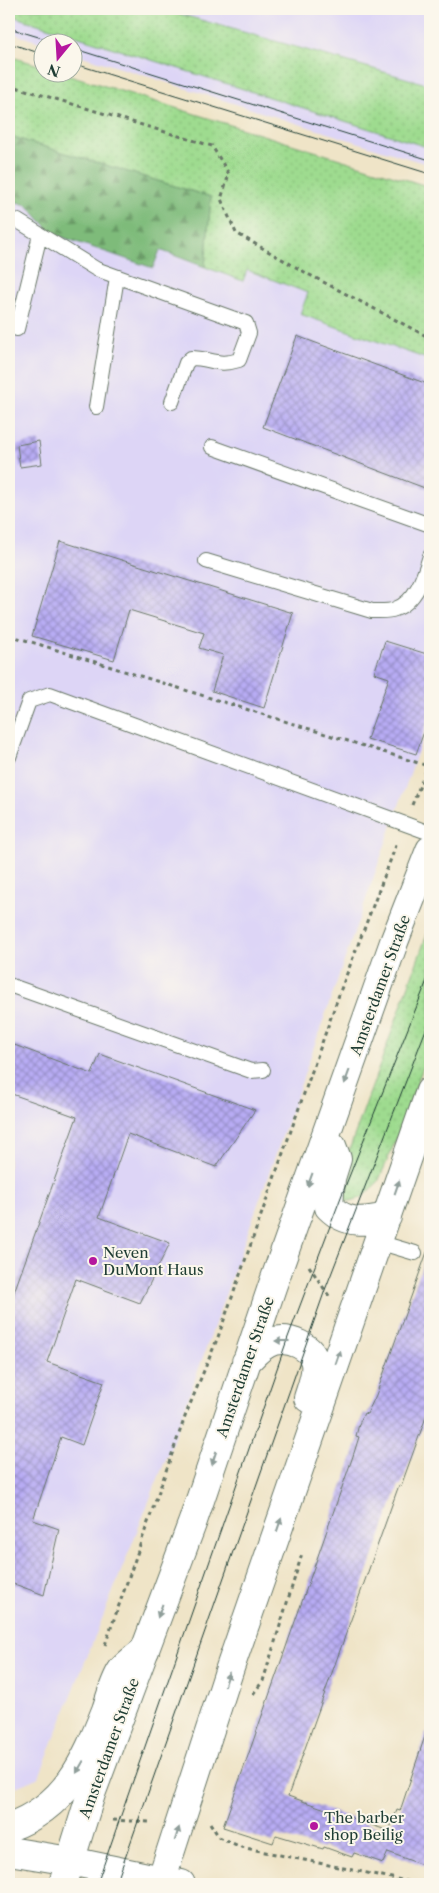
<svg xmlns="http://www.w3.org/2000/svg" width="439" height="1893" viewBox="0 0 439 1893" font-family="'Libre Caslon Text',serif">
  <defs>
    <pattern id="grass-dots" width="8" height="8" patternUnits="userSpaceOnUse" patternTransform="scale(1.25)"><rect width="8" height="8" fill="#9edb8f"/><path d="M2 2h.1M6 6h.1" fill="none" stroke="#88bd7c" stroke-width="1.8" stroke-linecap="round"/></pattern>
    <pattern id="forest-firs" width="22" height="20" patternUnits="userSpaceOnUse" patternTransform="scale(1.25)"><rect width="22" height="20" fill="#7ebb7a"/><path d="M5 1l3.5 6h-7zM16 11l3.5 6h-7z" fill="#679965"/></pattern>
    <pattern id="building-cross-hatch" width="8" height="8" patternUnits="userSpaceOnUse" patternTransform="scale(1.25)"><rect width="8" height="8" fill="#b8acf4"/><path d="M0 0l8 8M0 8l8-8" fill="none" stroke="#958dc6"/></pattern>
  </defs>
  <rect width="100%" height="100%" fill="#fbf7ec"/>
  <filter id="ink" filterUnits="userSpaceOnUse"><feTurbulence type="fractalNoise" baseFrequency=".02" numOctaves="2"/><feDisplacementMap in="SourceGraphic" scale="10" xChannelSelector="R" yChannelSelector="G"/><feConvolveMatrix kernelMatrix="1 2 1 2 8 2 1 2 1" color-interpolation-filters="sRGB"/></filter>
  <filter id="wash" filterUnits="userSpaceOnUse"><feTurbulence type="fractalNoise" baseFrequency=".0096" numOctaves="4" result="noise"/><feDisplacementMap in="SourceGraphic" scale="20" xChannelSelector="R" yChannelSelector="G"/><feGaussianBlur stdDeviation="1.12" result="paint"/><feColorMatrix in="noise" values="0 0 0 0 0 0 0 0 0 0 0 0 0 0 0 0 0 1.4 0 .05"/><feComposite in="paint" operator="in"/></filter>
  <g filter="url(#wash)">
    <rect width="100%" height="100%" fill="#efe4c7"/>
    <path fill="#ddd5f6" d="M 9,9 L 430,9 L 430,165 L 73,53 L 72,42 L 42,43 L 9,32 Z
      M 9,200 L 27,205 L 53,234 L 153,268 L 160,250 L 242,280 L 247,270 L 308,293 L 301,314 L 430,360 L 430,717 L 291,1112 L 171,1446 L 39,1777 L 9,1790 Z"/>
    <path fill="url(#grass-dots)" stroke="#5e8c62" d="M 9,9 L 162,9 L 430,85 L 430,148 L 9,15 Z
      M 9,56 L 42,66 L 42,72 L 63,73 L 430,187 L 430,360 L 300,314 L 308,293 L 247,270 L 243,281 L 205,267 L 211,197 L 9,136 Z
      M 430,926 L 430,1048 L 398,1135 L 378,1182 L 361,1198 L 350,1201 L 346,1201 L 341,1197 L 339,1178 Z"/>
    <path fill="url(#forest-firs)" stroke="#4e7c57" d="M 9,136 L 211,197 L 205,267 L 160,250 L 153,268 L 53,234 L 27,205 L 9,200 Z"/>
    <g id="blocks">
      <path fill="url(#building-cross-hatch)" d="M 297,336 L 430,385 L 430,490 L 263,427 Z
        M 39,441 L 42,464 L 20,467 L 17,445 Z
        M 60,541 L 293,613 L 264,708 L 212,691 L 223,655 L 199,648 L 204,633 L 129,610 L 114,660 L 32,636 Z
        M 385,641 L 430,655 L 430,715 L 416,754 L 367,739 L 389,678 L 374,673 Z
        M 9,1043 L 92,1074 L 100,1054 L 255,1110 L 216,1167 L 128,1134 L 99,1217 L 170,1243 L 140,1303 L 76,1279 L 47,1362 L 104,1382 L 82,1445 L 61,1437 L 33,1520 L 59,1529 L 44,1595 L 9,1582 L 9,1306 L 77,1117 L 9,1093 Z
        M 427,1252 L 430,1252 L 430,1406 L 401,1486 L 399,1485 L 288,1796 L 389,1831 L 397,1810 L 400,1811 L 426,1733 L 430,1734 L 430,1868 L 388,1852 L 383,1863 L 354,1853 L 352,1857 L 324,1847 L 323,1849 L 276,1835 L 273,1843 L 223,1827 L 353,1456 L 359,1437 L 356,1436 L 359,1424 L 364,1413 L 367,1414 L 376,1395 Z"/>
    </g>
  </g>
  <g filter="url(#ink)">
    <use href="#blocks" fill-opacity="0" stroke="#687767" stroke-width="1"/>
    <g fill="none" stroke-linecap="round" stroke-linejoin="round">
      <g stroke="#687767" stroke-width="16">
        <path id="lane" d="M 9,218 L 18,221 L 96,269 L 246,323 L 249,333 L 239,360 C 217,367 211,358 191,358 L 186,363 L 172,402
          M 17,329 L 40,235
          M 96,407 L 117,277
          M 212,447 L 430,525
          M 206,561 L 372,611 C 379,611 388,612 395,609 C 416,602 424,576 430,556
          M 9,757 L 29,701 L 50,694 L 430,833
          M 9,985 L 251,1071 L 263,1070
          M 378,1242 L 415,1253"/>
      </g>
      <g stroke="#687767" stroke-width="30">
        <path id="secondary" d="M 9,1827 C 66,1807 85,1762 106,1710 C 110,1699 115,1679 122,1670 C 128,1663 138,1656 145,1650
          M 9,1851 L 70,1861 L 181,1884"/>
      </g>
      <g stroke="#687767" stroke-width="30">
        <path id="primary" d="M 332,1146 L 337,1159 L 331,1178 L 329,1207 C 347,1225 365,1222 387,1217
          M 246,1362 C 254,1354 262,1344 274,1341 C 289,1337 312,1346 315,1363 C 317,1374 311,1388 308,1398
          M 63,1884 L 91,1794 L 193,1521 L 272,1287 L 394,942 L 430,850
          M 160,1884 L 230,1668 L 430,1091"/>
      </g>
      <path stroke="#687767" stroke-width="3" stroke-dasharray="4 4" stroke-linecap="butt" d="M 9,85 L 212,146 L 229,174 L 221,199 L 236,233 L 308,274 L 430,338
        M 9,635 L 428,766
        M 412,805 L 430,761
        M 309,1266 L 329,1296
        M 105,1645 L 186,1414 L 218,1337 L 341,989 L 397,843
        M 253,1694 L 263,1681 L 302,1554
        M 113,1820 L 149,1822
        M 210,1823 L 219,1837 L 241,1847 L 421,1884"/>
      <use href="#lane" stroke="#fff" stroke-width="14"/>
      <use href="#secondary" stroke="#fff" stroke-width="28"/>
      <use href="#primary" stroke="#fff" stroke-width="28"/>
      <path stroke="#1f3d34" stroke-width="1" d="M 9,28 L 55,42
        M 9,43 L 42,54
        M 72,48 L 430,160
        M 72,63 L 430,174
        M 97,1884 L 287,1340 L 341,1197 L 430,973
        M 116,1884 L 325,1290 L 430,1019"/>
    </g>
    <defs><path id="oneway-solid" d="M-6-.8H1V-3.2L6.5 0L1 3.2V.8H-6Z" transform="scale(1.25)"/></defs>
    <g fill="#8f9e9a">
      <use href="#oneway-solid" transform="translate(347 1077) rotate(110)"/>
      <use href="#oneway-solid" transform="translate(310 1180) rotate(110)"/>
      <use href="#oneway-solid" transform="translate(397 1187) rotate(-71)"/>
      <use href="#oneway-solid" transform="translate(282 1341) rotate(180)"/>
      <use href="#oneway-solid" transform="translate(338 1357) rotate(-71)"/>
      <use href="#oneway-solid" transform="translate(214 1458) rotate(108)"/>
      <use href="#oneway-solid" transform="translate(279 1525) rotate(-71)"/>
      <use href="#oneway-solid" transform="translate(160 1611) rotate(110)"/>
      <use href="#oneway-solid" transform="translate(227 1679) rotate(-72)"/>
      <use href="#oneway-solid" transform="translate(80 1767) rotate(120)"/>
      <use href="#oneway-solid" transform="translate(177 1834) rotate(-72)"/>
    </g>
  </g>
  <g fill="#b5179e" stroke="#fbf7ec" stroke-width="2">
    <circle cx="93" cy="1261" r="5"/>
    <circle cx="314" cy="1826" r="5"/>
  </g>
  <g text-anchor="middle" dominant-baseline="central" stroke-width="4" stroke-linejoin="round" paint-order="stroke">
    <g font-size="15" fill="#1f3d34" stroke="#fbf7ec">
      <text transform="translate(380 985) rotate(-70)">Amsterdamer Straße</text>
      <text transform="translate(245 1367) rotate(-71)">Amsterdamer Straße</text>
      <text transform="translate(109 1748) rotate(-70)">Amsterdamer Straße</text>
    </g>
    <g font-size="15" fill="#1f3d34" stroke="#fbf7ec" text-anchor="start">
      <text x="103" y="1252">Neven<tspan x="103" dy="17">DuMont Haus</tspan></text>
      <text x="324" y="1817">The barber<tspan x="324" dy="17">shop Beilig</tspan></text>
    </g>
  </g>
  <rect width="439" height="1893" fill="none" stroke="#fbf7ec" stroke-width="30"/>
  <g transform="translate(58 58) rotate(198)"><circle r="24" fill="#fbf7ec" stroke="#a3ada2"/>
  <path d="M0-4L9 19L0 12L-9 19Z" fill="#b5179e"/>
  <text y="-8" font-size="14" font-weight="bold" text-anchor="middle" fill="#1f3d34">N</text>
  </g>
</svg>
